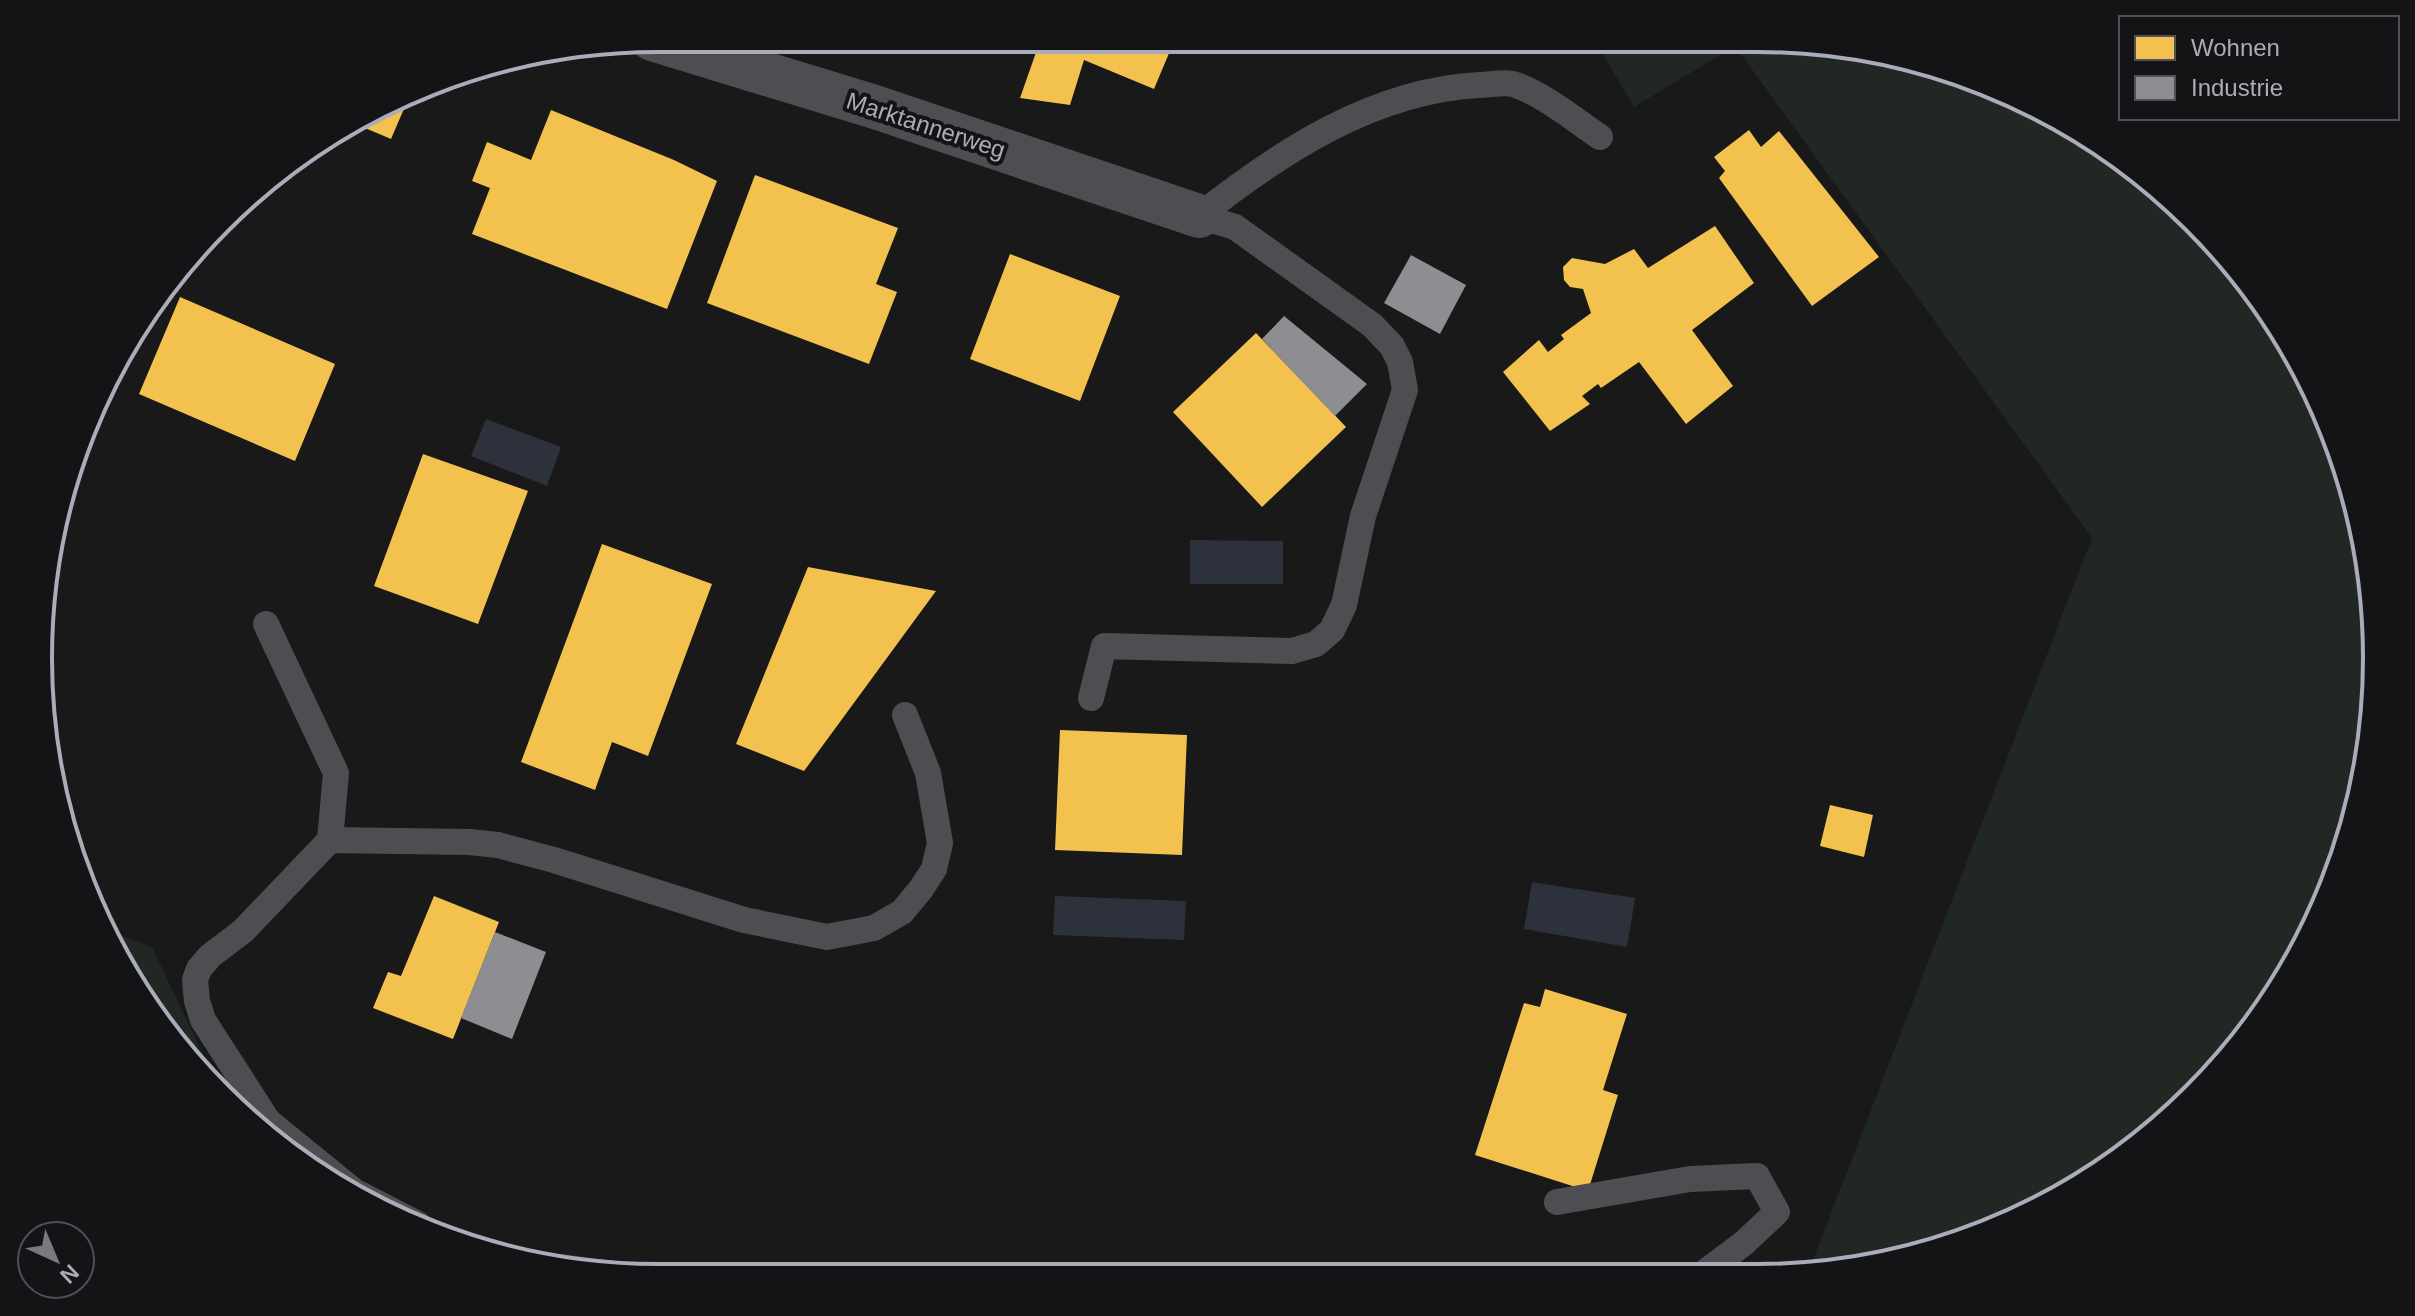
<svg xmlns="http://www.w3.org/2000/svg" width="2415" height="1316" viewBox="0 0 2415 1316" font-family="Helvetica,sans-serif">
  <rect width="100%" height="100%" fill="#191919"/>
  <path fill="#212823" d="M 1594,39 L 1797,39 L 1918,59 L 2067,121 L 2165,192 L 2249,280 L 2313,383 L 2356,497 L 2376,617 L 2372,738 L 2344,857 L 2294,968 L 2196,1096 L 2101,1174 L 1957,1245 L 1837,1273 L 1808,1273 L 2092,538 L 1735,46 L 1634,107 Z
    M 107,930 L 152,947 L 220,1090 L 192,1067 Z"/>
  <path fill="#2c313b" d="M 486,419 L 561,447 L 547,486 L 471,456 Z
    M 1190,540 L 1283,541 L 1283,584 L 1190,584 Z
    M 1532,882 L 1635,898 L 1627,947 L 1524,929 Z
    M 1055,896 L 1186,901 L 1184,940 L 1053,935 Z"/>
  <path fill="#f2c14e" d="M 1033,38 L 1128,39 L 1175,39 L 1154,89 L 1084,60 L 1070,105 L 1020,98 L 1040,41 Z
    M 409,97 L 391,139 L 358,125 L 378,114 Z
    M 551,110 L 674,160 L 717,181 L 667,309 L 472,234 L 490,188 L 472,181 L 487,142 L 531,160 Z
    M 1749,130 L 1761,147 L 1779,131 L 1879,257 L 1812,306 L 1719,178 L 1725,171 L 1714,157 Z
    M 755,175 L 898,228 L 876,284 L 897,292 L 869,364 L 707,303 Z
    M 1715,226 L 1754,283 L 1692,330 L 1733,386 L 1686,424 L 1639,362 L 1601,388 L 1598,384 L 1582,396 L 1590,404 L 1550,431 L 1503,372 L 1539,340 L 1548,352 L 1564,339 L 1561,335 L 1591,313 L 1583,289 L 1570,287 L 1564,280 L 1563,267 L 1572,258 L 1605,264 L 1634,249 L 1648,268 Z
    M 1010,254 L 1120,296 L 1080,401 L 970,359 Z
    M 180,297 L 335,364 L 295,461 L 139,394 Z
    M 1256,333 L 1346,427 L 1262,507 L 1173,412 Z
    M 423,454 L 528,491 L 478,624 L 374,586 Z
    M 602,544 L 712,584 L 648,756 L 612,742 L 595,790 L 521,762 Z
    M 808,567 L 936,591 L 804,771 L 736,744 Z
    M 1060,730 L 1187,735 L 1182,855 L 1055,850 Z
    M 1830,805 L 1873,815 L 1864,857 L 1820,846 Z
    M 434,896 L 499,922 L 453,1039 L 373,1008 L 388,972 L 401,976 Z
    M 1545,989 L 1627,1014 L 1603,1090 L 1618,1095 L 1588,1191 L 1475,1155 L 1524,1003 L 1540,1007 Z"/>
  <path fill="#8d8d92" d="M 1411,255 L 1466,285 L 1440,334 L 1384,303 Z
    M 1284,316 L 1367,384 L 1335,416 L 1262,339 Z
    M 495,932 L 546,952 L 512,1039 L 461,1018 Z"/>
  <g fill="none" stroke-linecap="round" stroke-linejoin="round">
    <path stroke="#4d4e52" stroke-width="26" d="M 1199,216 C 1280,152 1374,90 1480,85 C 1490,85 1506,81 1516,85 C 1544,95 1575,120 1600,137
      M 266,624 L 336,773 L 330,840
      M 1091,698 L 1104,646 L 1292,651 L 1316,644 L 1332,630 L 1344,605 L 1363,516 L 1405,390 L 1400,362 L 1392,346 L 1372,325 L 1235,227 L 1199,216
      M 1557,1202 L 1690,1179 L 1757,1176 L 1777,1212 L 1744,1243 L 1704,1273
      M 418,1224 L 354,1191 L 268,1121 L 203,1020 L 197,1001 L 195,980 L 199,969 L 210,956 L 243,931 L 330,840 L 470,842 L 498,845 L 554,860 L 744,920 L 827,937 L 874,928 L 902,912 L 921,889 L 934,869 L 940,843 L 928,773 L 905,715
      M 559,1267 L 636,1277"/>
    <path stroke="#4d4e52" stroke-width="44" d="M 652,39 L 875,107 L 1199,216"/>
  </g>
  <g text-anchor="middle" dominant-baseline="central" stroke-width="8" stroke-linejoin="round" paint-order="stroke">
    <g font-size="24" fill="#abacb9" stroke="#141315">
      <text transform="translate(926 125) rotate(18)">Marktannerweg</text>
    </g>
  </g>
  <path d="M0 0H2415V1316H0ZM658 52H1757A606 606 0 0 1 2363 658V658A606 606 0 0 1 1757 1264H658A606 606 0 0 1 52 658V658A606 606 0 0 1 658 52Z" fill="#141315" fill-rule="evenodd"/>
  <path fill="none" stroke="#abacb9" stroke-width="4" d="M658 52H1757A606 606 0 0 1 2363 658V658A606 606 0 0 1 1757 1264H658A606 606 0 0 1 52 658V658A606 606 0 0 1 658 52Z"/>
  <rect x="2119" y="16" width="280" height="104" fill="#141315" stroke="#505057" stroke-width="2"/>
  <rect x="2135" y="36" width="40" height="24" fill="#f2c14e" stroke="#505057" stroke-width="2"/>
  <text x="2191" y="56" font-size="24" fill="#abacb9">Wohnen</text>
  <rect x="2135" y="76" width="40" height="24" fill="#8d8d92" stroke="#505057" stroke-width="2"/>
  <text x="2191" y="96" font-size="24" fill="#abacb9">Industrie</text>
  <g transform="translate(56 1260) rotate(136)"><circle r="38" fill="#141315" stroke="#505057" stroke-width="2"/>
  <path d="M0-6L14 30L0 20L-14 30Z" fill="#787981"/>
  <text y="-12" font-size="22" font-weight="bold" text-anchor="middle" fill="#abacb9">N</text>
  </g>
</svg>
